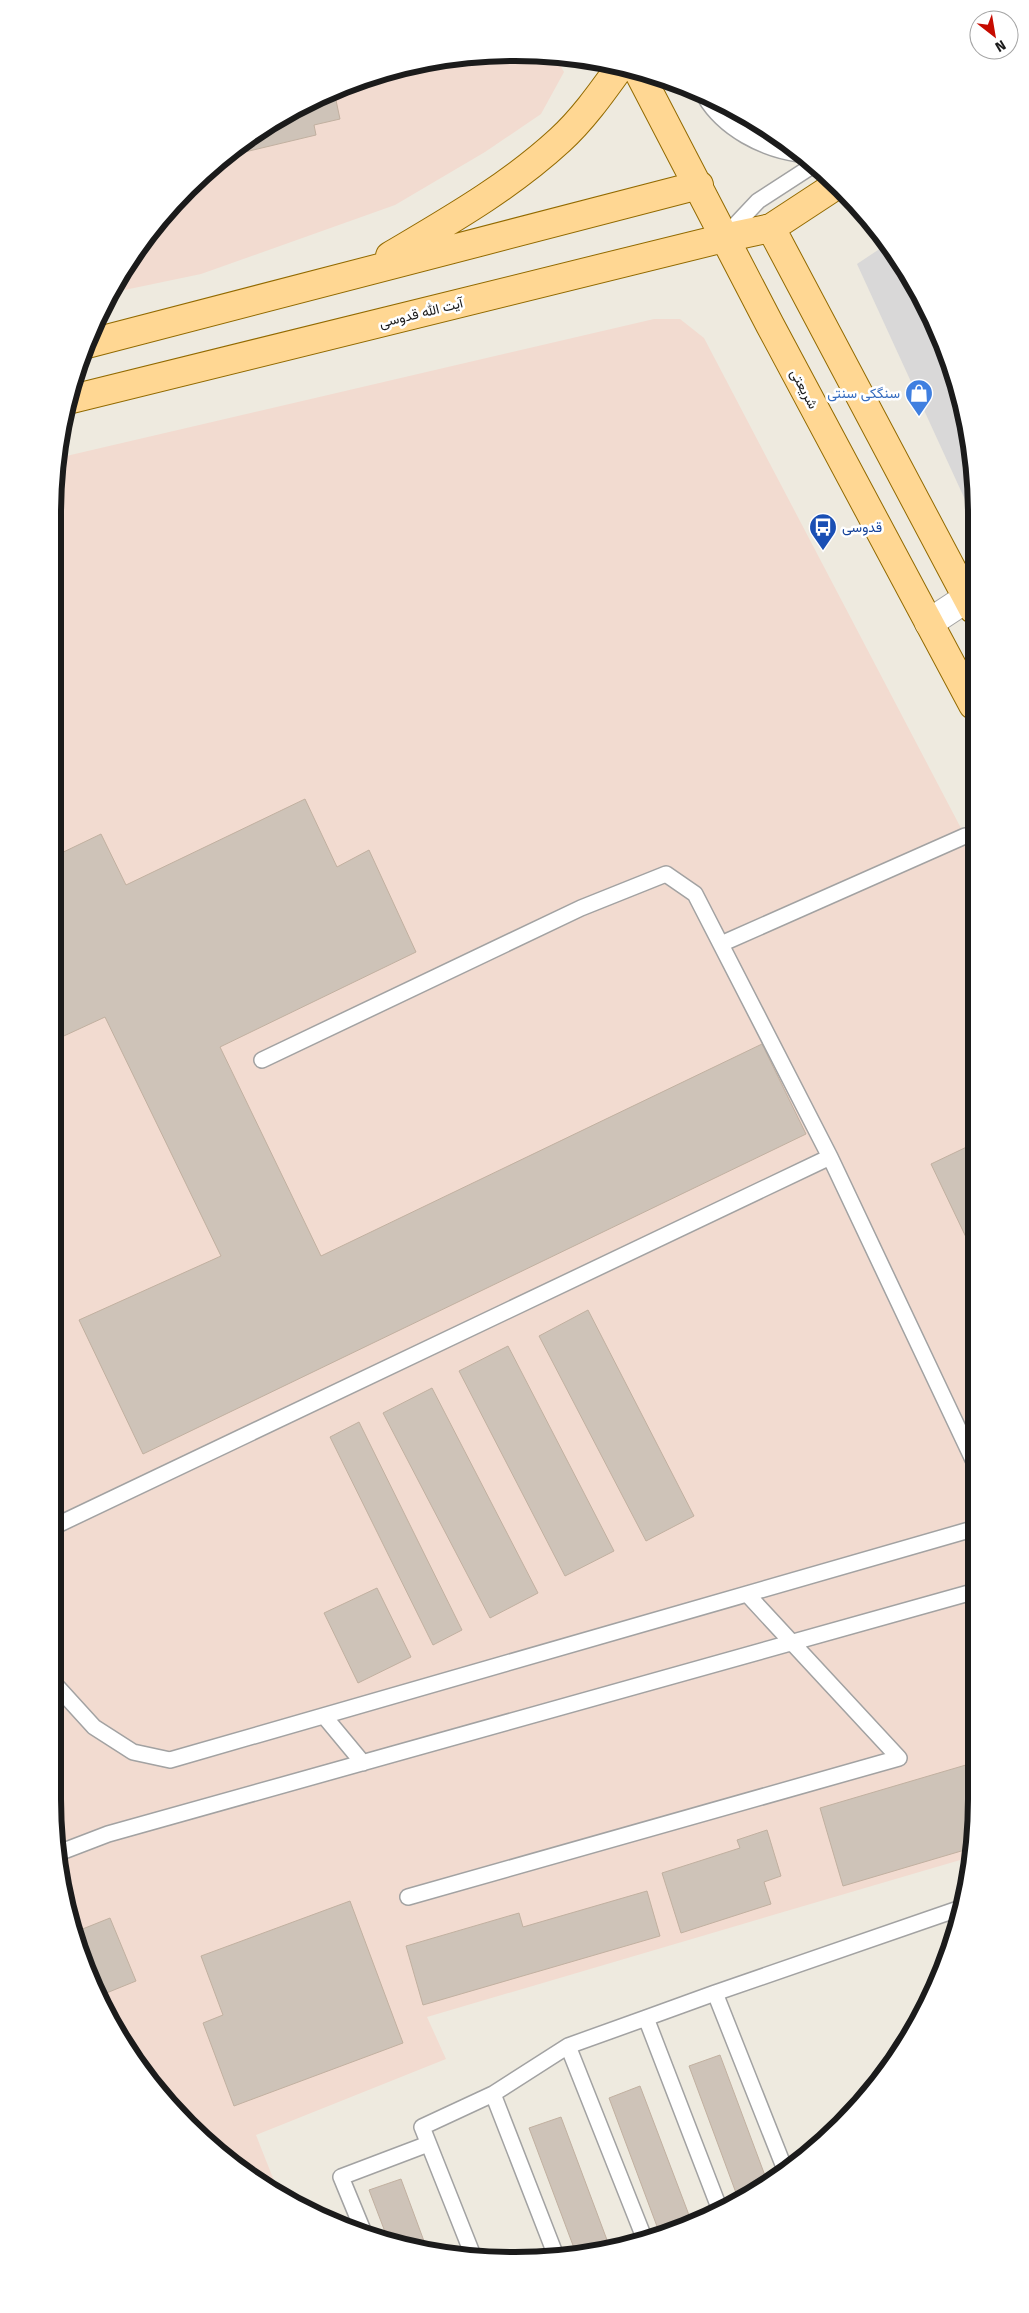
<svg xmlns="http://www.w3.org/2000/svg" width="1029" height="2313" viewBox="0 0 1029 2313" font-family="'Fira Sans',Vazirmatn,sans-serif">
  <rect width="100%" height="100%" fill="#eeeadf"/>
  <path fill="#d9d8d8" d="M 884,246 L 941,337 L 973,454 L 973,517 L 857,264 Z"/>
  <path fill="#f2dbd0" d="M 485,53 L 555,56 L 564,72 L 541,114 L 485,152 L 395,205 L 201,274 L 110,293 L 115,283 L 167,210 L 233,148 L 310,100 L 395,68 Z
    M 654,319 L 680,319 L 704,338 L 974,853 L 976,1798 L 967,1858 L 427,2017 L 446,2059 L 256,2135 L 280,2196 L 167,2103 L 114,2029 L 77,1947 L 53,1799 L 53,514 L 62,457 Z"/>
  <path fill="#cec3b8" stroke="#c1b0a0" d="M 334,91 L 340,119 L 314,125 L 316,135 L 224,157 L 233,148 L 310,100 Z
    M 305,799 L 337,867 L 369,850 L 416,952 L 220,1047 L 321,1256 L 762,1044 L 806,1134 L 143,1454 L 79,1320 L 221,1256 L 105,1017 L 53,1041 L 53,857 L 101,834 L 126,885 Z
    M 975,1143 L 975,1256 L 931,1164 Z
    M 588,1310 L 694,1516 L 646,1541 L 539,1336 Z
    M 508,1346 L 614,1551 L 565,1576 L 459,1371 Z
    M 432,1388 L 538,1593 L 490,1618 L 383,1413 Z
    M 359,1422 L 462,1630 L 433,1645 L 330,1437 Z
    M 377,1588 L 411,1657 L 358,1683 L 324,1613 Z
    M 976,1762 L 976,1799 L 968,1849 L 843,1886 L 820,1808 Z
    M 767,1830 L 781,1876 L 764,1882 L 771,1904 L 681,1933 L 662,1873 L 740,1848 L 737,1840 Z
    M 647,1891 L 660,1936 L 423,2005 L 406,1946 L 519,1913 L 523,1927 Z
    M 350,1901 L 403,2043 L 234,2106 L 203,2023 L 223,2015 L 201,1956 Z
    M 110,1918 L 136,1981 L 99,1996 L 77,1947 L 75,1932 Z
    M 720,2055 L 767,2181 L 739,2201 L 689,2066 Z
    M 640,2086 L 692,2223 L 661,2237 L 609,2098 Z
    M 561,2117 L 610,2248 L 577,2256 L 529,2128 Z
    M 401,2179 L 428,2252 L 387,2237 L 369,2190 Z"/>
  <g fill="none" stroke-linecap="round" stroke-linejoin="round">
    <g stroke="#a2a2a2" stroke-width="18">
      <path id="lane" d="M 705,97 C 724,129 763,149 799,154
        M 726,235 L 758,201 L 812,166
        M 721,944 L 965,836
        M 262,1060 L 581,908 L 666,874 L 695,894 L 830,1157
        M 53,1527 L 830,1157 L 976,1466
        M 53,1682 L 94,1727 L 133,1752 L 170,1760 L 976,1528
        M 324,1716 L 363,1763
        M 61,1852 L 108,1834 L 976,1591
        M 408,1897 L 899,1758 L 747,1594
        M 715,1993 L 958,1909
        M 720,2210 L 646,2018 L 715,1993 L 784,2167
        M 362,2228 L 341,2177 L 428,2144
        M 645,2240 L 568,2046 L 646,2018
        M 472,2253 L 422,2127 L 493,2094
        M 556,2256 L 493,2094 L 568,2046"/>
    </g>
    <g stroke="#a2a2a2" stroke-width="30">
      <path id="street" d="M 929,623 L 973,594"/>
    </g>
    <g stroke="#926a00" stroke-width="30">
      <path id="primary" d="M 638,71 L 770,325 L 973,705
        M 771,228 L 973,609
        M 390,256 C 449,221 509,187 560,140 C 583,119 602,92 620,67
        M 87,344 L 699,185
        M 72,399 L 724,238 L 771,228 L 835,186"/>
    </g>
    <use href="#lane" stroke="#fff" stroke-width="15"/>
    <use href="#street" stroke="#fff" stroke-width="28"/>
    <use href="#primary" stroke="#ffd793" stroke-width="28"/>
  </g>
  <defs>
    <g id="shop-pin" transform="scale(1.4375)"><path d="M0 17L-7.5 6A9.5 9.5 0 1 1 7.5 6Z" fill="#3f7fe0" stroke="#fff"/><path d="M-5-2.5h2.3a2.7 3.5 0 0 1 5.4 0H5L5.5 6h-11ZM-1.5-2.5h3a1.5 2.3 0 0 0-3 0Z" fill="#fff"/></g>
    <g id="bus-pin" transform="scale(1.4375)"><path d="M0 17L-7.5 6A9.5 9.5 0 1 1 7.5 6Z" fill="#1a4fb4" stroke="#fff"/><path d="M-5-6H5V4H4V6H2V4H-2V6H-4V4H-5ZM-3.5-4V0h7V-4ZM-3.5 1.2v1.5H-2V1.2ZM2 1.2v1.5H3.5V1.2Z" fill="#fff"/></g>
  </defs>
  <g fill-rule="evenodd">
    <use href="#shop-pin" x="919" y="393"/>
    <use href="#bus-pin" x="823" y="527"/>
  </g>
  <g text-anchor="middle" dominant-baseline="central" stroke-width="5" stroke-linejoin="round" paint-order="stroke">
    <g font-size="14" fill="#1b1b1b" stroke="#fff">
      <text transform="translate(421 313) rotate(-14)">آیت الله قدوسی</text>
      <text transform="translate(804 389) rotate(62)">شریعتی</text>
    </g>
    <g font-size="14" fill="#366cbe" stroke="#fff" text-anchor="end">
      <text x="900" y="393">سنگکی سنتی</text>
    </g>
    <g font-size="14" fill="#164399" stroke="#fff" text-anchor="start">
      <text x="842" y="527">قدوسی</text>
    </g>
  </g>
  <path d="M0 0H1029V2313H0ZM514 61H515A453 453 0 0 1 968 514V1799A453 453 0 0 1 515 2252H514A453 453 0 0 1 61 1799V514A453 453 0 0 1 514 61Z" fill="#fff" fill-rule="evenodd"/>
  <path fill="none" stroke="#1b1b1b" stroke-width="6" d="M514 61H515A453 453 0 0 1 968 514V1799A453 453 0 0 1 515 2252H514A453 453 0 0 1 61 1799V514A453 453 0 0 1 514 61Z"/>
  <g transform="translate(994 35) rotate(149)"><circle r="24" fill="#ffffff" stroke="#a4a4a4"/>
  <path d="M0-4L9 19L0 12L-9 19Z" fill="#c60b00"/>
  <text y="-8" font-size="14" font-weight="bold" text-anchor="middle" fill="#1b1b1b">N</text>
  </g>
</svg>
